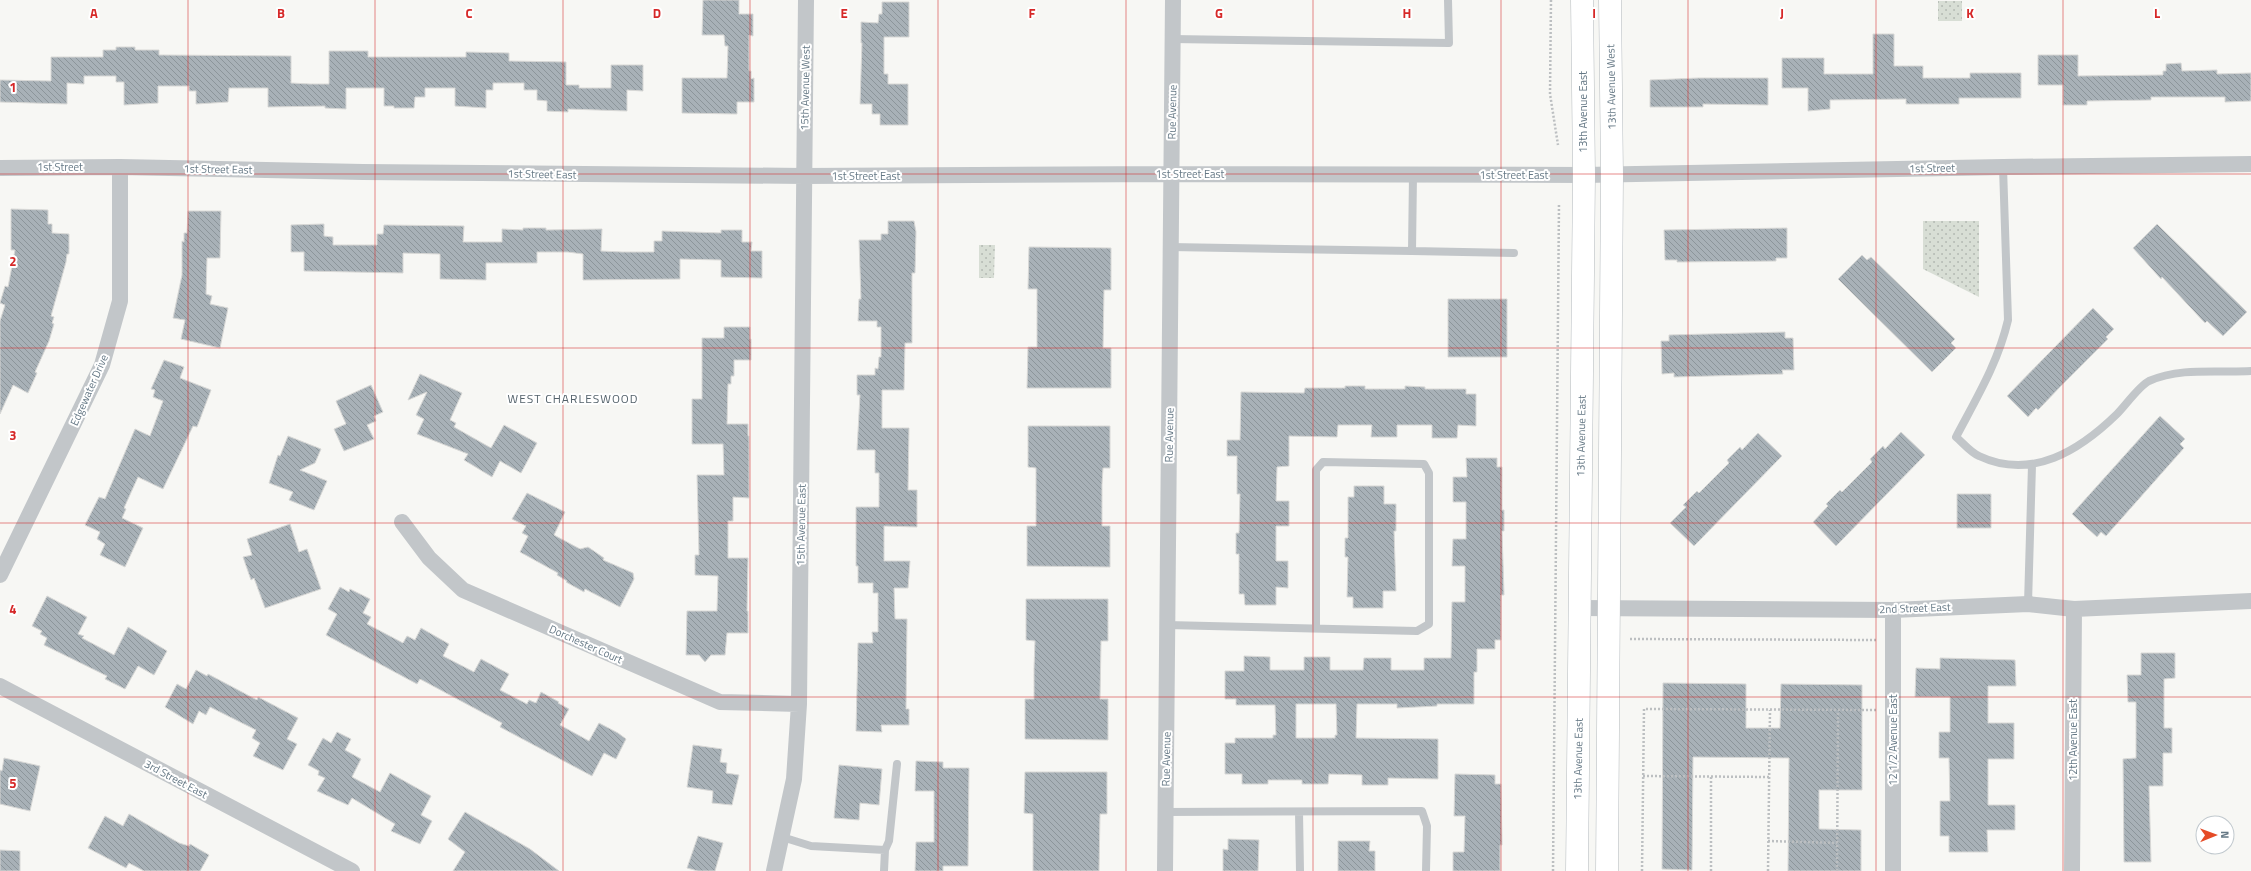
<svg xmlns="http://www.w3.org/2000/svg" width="2251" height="871" viewBox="0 0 2251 871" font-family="'Titillium Web',sans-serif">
  <defs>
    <pattern id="park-dots" width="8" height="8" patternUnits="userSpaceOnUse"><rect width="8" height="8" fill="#d8ded5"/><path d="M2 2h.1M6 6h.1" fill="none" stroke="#b3b9b2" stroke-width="1.8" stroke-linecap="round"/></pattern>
    <pattern id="building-back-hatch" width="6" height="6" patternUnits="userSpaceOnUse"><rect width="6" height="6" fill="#a8b1b7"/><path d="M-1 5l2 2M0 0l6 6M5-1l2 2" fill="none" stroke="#8c959a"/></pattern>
  </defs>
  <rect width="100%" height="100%" fill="#f7f7f4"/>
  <path fill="url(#park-dots)" d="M 1938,1 L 1962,1 L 1962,21 L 1938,21 Z
    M 1923,221 L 1979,221 L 1979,297 L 1923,269 Z
    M 979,245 L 995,245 L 994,278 L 979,278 Z"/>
  <path fill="url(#building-back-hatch)" stroke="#d8d8d6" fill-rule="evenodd" d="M 703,0 L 739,0 L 739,14 L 753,14 L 753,36 L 749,35 L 749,71 L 751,71 L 751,79 L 754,78 L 754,102 L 737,102 L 737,114 L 682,113 L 682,78 L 727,78 L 728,46 L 725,46 L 724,35 L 702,35 Z
    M 882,2 L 909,2 L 909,37 L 884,37 L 884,74 L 888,74 L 888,84 L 908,84 L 908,125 L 880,125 L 880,114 L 872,114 L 872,104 L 860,104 L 862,43 L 861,43 L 861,22 L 878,23 L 879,14 L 882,14 Z
    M 1873,34 L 1894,34 L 1894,66 L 1923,66 L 1923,78 L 1970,78 L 1970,73 L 2021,73 L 2021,98 L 1959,98 L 1959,104 L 1906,104 L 1906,99 L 1830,100 L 1830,109 L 1808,111 L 1808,88 L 1782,88 L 1782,58 L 1824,58 L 1824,74 L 1873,74 Z
    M 116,47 L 135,47 L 135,50 L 159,50 L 159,55 L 291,56 L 291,83 L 310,84 L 329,84 L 329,51 L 368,51 L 368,57 L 466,57 L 466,52 L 509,53 L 509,61 L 566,62 L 566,85 L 579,85 L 579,88 L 611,88 L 611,65 L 643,65 L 643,91 L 627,90 L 627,111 L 568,109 L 568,112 L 547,111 L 547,101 L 537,100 L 537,90 L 524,90 L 524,83 L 493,83 L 493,90 L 486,90 L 486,108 L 455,106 L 455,88 L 425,88 L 425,97 L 415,97 L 414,108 L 394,108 L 394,106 L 384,106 L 384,88 L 346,88 L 346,109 L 325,108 L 325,106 L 268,107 L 268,88 L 229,88 L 228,102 L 196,104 L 196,91 L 189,91 L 189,86 L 158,86 L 158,103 L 124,105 L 124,82 L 116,82 L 116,76 L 84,76 L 84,84 L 67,83 L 67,104 L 0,102 L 0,80 L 51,81 L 51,57 L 103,57 L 103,50 L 116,50 Z
    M 2038,55 L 2078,55 L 2078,76 L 2163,75 L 2163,71 L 2166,71 L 2166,64 L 2181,63 L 2182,71 L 2217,70 L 2217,74 L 2251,73 L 2251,101 L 2225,102 L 2225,97 L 2151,97 L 2151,100 L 2087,101 L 2087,105 L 2063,105 L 2063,85 L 2038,85 Z
    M 1699,78 L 1768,78 L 1768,105 L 1703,104 L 1703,107 L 1650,107 L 1650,80 Z
    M 11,209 L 48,210 L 48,224 L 52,224 L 52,233 L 69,234 L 69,254 L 67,254 L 66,262 L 51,316 L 54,317 L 52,323 L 54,324 L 49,341 L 35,372 L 37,373 L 28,393 L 13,385 L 0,414 L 0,321 L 5,305 L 0,303 L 5,286 L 8,287 L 15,250 L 11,250 Z
    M 188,211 L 221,211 L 220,258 L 207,258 L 206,294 L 212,296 L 210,304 L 228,308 L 220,348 L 181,339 L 185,320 L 173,318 L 182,275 L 182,241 L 184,242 L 184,233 L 187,233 Z
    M 888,221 L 914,221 L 916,232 L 915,273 L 912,273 L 912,343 L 905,343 L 904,390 L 882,390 L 882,428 L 909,428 L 908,490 L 917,490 L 917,527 L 884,526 L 884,561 L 910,561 L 908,588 L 894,588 L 895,619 L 907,619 L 906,709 L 909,709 L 909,725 L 881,725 L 882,732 L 856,731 L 858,643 L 873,643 L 872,632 L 878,632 L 878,593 L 873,593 L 873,583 L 858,583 L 858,566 L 856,566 L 856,507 L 879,507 L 879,473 L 875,473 L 875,450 L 857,450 L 860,395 L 857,395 L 857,375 L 875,375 L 875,368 L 878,369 L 879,357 L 881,357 L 881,327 L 877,327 L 877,321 L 858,321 L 859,299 L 861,299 L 859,240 L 881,240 L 881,234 L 888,234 Z
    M 324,224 L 324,236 L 333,237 L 333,245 L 377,245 L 377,234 L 383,234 L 384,225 L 464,226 L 463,242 L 502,242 L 502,229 L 523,230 L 523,228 L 546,228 L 546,230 L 602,229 L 601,251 L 622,252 L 654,252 L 654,241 L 662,241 L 662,231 L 721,233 L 721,230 L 742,230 L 742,242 L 752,242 L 751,251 L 762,251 L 762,278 L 721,277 L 721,260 L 680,259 L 680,279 L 583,280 L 583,254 L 568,252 L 537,252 L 537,263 L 486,263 L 486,280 L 440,279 L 440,254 L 403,253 L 403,273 L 304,271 L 304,252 L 291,252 L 291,225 Z
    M 2157,224 L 2247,312 L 2223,336 L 2207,321 L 2205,323 L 2162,277 L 2161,279 L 2133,248 Z
    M 1787,228 L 1787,258 L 1776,258 L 1776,261 L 1677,262 L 1677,260 L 1665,260 L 1664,230 Z
    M 1029,247 L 1111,248 L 1111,290 L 1104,290 L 1103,348 L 1111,348 L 1111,388 L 1027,388 L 1028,347 L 1037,347 L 1037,289 L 1028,289 Z
    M 1862,255 L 1867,260 L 1871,257 L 1955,339 L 1951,343 L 1956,348 L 1932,372 L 1838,279 Z
    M 1448,299 L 1507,299 L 1507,357 L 1448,357 Z
    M 2093,308 L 2114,329 L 2106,337 L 2108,339 L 2060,387 L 2038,410 L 2036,408 L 2028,417 L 2007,396 Z
    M 724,327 L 750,327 L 750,339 L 751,339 L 751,360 L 734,360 L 734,376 L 731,376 L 731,384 L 728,384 L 727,424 L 748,424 L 748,436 L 749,436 L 749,498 L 733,497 L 733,521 L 728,521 L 728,558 L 748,558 L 747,611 L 748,611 L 748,633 L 727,633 L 725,655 L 711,655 L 705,662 L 699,655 L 686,655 L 687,611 L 717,611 L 718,576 L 695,575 L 695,555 L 699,555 L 697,475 L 724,475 L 723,444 L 692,444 L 692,399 L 702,399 L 702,338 L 724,338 Z
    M 1785,332 L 1785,338 L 1793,338 L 1794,370 L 1782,370 L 1783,374 L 1674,377 L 1674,373 L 1662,374 L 1661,341 L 1669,341 L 1669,335 Z
    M 164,360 L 184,367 L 180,378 L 211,390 L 197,427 L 193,426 L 163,489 L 138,477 L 124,508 L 126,509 L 122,518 L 143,528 L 125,567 L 100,555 L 105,544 L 97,539 L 100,532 L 85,525 L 99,497 L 105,499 L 135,429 L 150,436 L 163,401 L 153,397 L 155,390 L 151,389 Z
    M 420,374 L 462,393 L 450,420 L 456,423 L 454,427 L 491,448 L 504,425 L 537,443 L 521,473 L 500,461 L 492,477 L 464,460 L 468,454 L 417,434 L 424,419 L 416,415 L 427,392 L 408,400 Z
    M 371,385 L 383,412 L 374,416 L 376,421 L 367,425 L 374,439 L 344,451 L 334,429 L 346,424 L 336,401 Z
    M 1345,386 L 1365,386 L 1365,389 L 1405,389 L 1405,386 L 1425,387 L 1425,389 L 1466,389 L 1466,394 L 1476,394 L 1476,426 L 1458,425 L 1457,438 L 1432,438 L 1432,425 L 1397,425 L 1397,437 L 1371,437 L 1372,425 L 1338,425 L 1337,437 L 1289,436 L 1289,466 L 1277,467 L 1276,501 L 1289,501 L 1289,526 L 1276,526 L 1276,561 L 1288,561 L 1288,588 L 1276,587 L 1276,605 L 1245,605 L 1244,594 L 1239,594 L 1239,554 L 1236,554 L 1236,533 L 1239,533 L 1240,494 L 1237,494 L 1237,456 L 1227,456 L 1227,440 L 1240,440 L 1241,392 L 1304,393 L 1305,388 L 1345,388 Z
    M 2160,416 L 2185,439 L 2180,444 L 2184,448 L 2106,536 L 2101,532 L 2097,537 L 2072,514 Z
    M 1028,426 L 1110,426 L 1110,468 L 1103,468 L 1102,484 L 1102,526 L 1110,526 L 1110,567 L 1027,566 L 1027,526 L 1036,526 L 1036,468 L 1028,467 Z
    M 1901,432 L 1925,455 L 1836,546 L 1813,522 L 1828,506 L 1826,504 L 1840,490 L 1842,492 L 1872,462 L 1870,459 L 1883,446 L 1885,449 Z
    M 1758,433 L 1782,456 L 1694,546 L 1670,523 L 1686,507 L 1683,505 L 1697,491 L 1699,493 L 1729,463 L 1727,460 L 1740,447 L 1742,450 Z
    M 288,436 L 321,449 L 315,463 L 300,470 L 327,481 L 314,510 L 289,500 L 293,492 L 269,483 L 278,455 L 280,456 Z
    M 1466,458 L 1497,458 L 1497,467 L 1502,467 L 1502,510 L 1504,510 L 1504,531 L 1502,531 L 1504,595 L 1501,595 L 1501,640 L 1495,640 L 1495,649 L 1477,649 L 1477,672 L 1474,672 L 1474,704 L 1437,704 L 1437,706 L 1397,708 L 1397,704 L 1357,704 L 1356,738 L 1438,739 L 1438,779 L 1388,778 L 1388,785 L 1362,785 L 1362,775 L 1329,774 L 1328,784 L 1302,784 L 1302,780 L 1268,780 L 1268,784 L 1242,784 L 1242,774 L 1225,774 L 1225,743 L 1235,743 L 1235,738 L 1273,738 L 1273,735 L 1276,735 L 1275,705 L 1236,705 L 1236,699 L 1225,699 L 1225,671 L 1244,671 L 1244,656 L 1270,657 L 1270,670 L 1304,670 L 1304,657 L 1330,657 L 1330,670 L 1363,670 L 1364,658 L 1391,658 L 1391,670 L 1424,670 L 1424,658 L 1451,658 L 1452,602 L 1465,602 L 1465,566 L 1452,566 L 1453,539 L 1466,539 L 1466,502 L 1453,502 L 1453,477 L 1467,477 ZM 1296,704 L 1336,704 L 1337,735 L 1335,735 L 1335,738 L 1296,738 Z
    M 1354,486 L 1384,486 L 1384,504 L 1396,504 L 1396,531 L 1394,531 L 1396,591 L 1383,591 L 1383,608 L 1353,608 L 1353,597 L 1347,597 L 1348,557 L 1345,557 L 1345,538 L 1348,538 L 1348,497 L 1354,497 Z
    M 527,493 L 565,512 L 554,535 L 580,549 L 588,547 L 604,558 L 603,560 L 633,573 L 634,579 L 620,607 L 585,589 L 584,592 L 566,582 L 567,581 L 557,575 L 558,573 L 520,552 L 528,536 L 522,533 L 526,526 L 512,519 Z
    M 1957,494 L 1991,494 L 1991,528 L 1957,528 Z
    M 290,524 L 299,552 L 307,549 L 321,589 L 265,608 L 254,578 L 251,580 L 243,557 L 252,555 L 247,539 Z
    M 340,587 L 349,592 L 350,589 L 370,599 L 363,613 L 371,617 L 367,624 L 403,643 L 407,636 L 415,640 L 421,628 L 449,644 L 443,656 L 474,672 L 481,659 L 509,674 L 500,690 L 527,704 L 529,700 L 536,703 L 541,692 L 559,702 L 558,703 L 569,709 L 560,725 L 589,741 L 599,723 L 618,733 L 626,739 L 616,759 L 604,753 L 592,776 L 500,727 L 502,723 L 420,679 L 417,684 L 326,635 L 337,614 L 328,609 Z
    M 47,596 L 87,617 L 78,634 L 84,636 L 82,638 L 114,655 L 128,627 L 167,651 L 154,675 L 138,666 L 125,689 L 105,679 L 107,676 L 44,645 L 47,638 L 40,634 L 42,631 L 32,626 Z
    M 1026,599 L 1108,599 L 1108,641 L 1101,641 L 1100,699 L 1108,699 L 1108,740 L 1025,739 L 1025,699 L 1034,699 L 1034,668 L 1035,641 L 1026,640 Z
    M 2141,653 L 2175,653 L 2175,678 L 2164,679 L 2164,728 L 2172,728 L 2172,753 L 2163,753 L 2163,786 L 2149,786 L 2151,862 L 2124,862 L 2123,759 L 2136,758 L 2136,702 L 2128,702 L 2127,675 L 2141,675 Z
    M 1940,658 L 2015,660 L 2016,686 L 1988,686 L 1988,723 L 2014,723 L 2014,759 L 1988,759 L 1988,805 L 2015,805 L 2015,830 L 1987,830 L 1988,852 L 1949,852 L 1949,836 L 1940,836 L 1940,801 L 1950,801 L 1949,758 L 1939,758 L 1939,732 L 1950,732 L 1950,697 L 1915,697 L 1916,668 L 1940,669 Z
    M 196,670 L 207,676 L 208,674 L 257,700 L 258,697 L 298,718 L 287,739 L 297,744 L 283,770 L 253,756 L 260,743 L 252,738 L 256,730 L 210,707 L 206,715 L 199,711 L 193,724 L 165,707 L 177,684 L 186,689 Z
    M 1663,683 L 1746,684 L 1746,728 L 1780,728 L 1781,684 L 1862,685 L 1862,790 L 1819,790 L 1819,829 L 1861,830 L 1861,871 L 1788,871 L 1789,758 L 1693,757 L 1692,870 L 1662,869 Z
    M 337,732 L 351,739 L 345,750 L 361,759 L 352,777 L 380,792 L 390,773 L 431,796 L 421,815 L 432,821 L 420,844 L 391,831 L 395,824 L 352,798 L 348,805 L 317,791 L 325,778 L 318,775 L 319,771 L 308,765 L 323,738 L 331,743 Z
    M 693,745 L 722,749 L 720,762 L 727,763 L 726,773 L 739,775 L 732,805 L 712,803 L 713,791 L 687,787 Z
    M 4,758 L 40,766 L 30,811 L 0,804 L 0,770 L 2,771 Z
    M 916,761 L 943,762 L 943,768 L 969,768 L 968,866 L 943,866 L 943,871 L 915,871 L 916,842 L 934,842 L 934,791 L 915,791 Z
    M 839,765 L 882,769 L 879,805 L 860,803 L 859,820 L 834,818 Z
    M 1025,772 L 1107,772 L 1107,814 L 1100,814 L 1099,871 L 1033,871 L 1033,814 L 1024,813 Z
    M 1455,774 L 1495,775 L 1495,784 L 1501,784 L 1502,845 L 1500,845 L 1500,871 L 1453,871 L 1453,852 L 1464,852 L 1465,816 L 1454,816 Z
    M 465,812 L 530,849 L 559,871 L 453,871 L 465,852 L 448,839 Z
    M 129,814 L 179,843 L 189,846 L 190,844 L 209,855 L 200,871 L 144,871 L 129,863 L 126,868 L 88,848 L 105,816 L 123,826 Z
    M 698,836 L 723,843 L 715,871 L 698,871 L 687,868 Z
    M 1228,839 L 1259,840 L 1258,871 L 1223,871 L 1223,849 L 1228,850 Z
    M 1338,841 L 1370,841 L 1369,851 L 1375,851 L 1375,871 L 1338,871 Z
    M 0,850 L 20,851 L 20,871 L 0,871 Z"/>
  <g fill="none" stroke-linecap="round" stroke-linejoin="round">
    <g stroke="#b4babe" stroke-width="23">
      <path id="secondary" d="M 1577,871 L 1584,175 L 1582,0
        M 1607,871 L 1612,175 L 1610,0"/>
    </g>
    <path stroke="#bcbfc1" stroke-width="2.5" stroke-dasharray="2 2" stroke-linecap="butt" d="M 1551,0 L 1550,94 L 1558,145
      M 1630,639 L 1876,640
      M 1643,776 L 1769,777
      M 1711,777 L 1711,871
      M 1768,841 L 1837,843
      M 1553,871 L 1559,203
      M 1642,871 L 1644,709 L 1876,710
      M 1768,871 L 1770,710
      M 1837,871 L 1838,711"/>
    <path stroke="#c2c6c9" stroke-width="8" d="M 1172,39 L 1449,43 L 1448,0
      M 2003,167 L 2008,320 C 1998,363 1976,399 1956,437 C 1963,443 1971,453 1979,456 C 2032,481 2080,450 2117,414 C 2126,405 2139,386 2149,381 C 2181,367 2217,373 2251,371
      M 1413,175 L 1412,251 L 1514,253
      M 1170,247 L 1412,251
      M 2028,604 L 2032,465
      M 1167,625 L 1417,631 L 1429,624 L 1429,473 L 1424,464 L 1323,462 L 1316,470 L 1316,628
      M 1165,812 L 1422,811 L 1427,826 L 1426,871
      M 1299,812 L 1300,871
      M 782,837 L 811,846 L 885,850 L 884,871
      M 885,850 L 889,841 L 897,764"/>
    <path stroke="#c2c6c9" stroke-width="16" d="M 0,168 L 120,167 L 363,172 L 804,176 L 1171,174 L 1584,175 L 2003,167 L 2251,164
      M 402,522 L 429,558 L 463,590 L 720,702 L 799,704
      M 0,575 L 102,365 L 120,301 L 120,167
      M 1579,608 L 1893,610 L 2028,604 L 2074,609 L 2251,601
      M 1893,610 L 1893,871
      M 0,686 L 352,871
      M 774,871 L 794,779 L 799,704 L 806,0
      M 1165,871 L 1173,0
      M 2072,871 L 2074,609"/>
    <use href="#secondary" stroke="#fff" stroke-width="22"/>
  </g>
  <path fill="none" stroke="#d62828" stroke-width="1" stroke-opacity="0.55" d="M 188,0 L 188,871M 375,0 L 375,871M 563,0 L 563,871M 750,0 L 750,871M 938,0 L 938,871M 1126,0 L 1126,871M 1313,0 L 1313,871M 1501,0 L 1501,871M 1688,0 L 1688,871M 1876,0 L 1876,871M 2063,0 L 2063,871M 0,174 L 2251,174M 0,348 L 2251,348M 0,523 L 2251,523M 0,697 L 2251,697"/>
  <g text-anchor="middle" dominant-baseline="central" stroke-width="4" stroke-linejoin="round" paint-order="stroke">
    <g font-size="11" fill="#657885" stroke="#fff">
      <text transform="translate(1611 87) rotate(-91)">13th Avenue West</text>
      <text transform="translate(805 88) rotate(-89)">15th Avenue West</text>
      <text transform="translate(1172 112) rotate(-89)">Rue Avenue</text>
      <text transform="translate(1583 112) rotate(-90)">13th Avenue East</text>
      <text x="60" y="167">1st Street</text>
      <text transform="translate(1932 168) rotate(-1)">1st Street</text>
      <text transform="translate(218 169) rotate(1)">1st Street East</text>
      <text transform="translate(542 174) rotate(1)">1st Street East</text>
      <text x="1190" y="174">1st Street East</text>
      <text x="1514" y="175">1st Street East</text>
      <text x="866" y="176">1st Street East</text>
      <text transform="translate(89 390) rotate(-66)">Edgewater Drive</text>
      <text transform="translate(1169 435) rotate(-89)">Rue Avenue</text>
      <text transform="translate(1581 436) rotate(-89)">13th Avenue East</text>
      <text transform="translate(801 525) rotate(-89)">15th Avenue East</text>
      <text transform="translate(1915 608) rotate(-2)">2nd Street East</text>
      <text transform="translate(586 644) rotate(24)">Dorchester Court</text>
      <text transform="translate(1893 740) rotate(-90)">12 1/2 Avenue East</text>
      <text transform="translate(2073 740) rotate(-90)">12th Avenue East</text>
      <text transform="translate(1166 759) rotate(-89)">Rue Avenue</text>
      <text transform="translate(1578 759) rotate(-89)">13th Avenue East</text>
      <text transform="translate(176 779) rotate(28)">3rd Street East</text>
    </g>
    <g font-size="12" letter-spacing="1" fill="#53616a" stroke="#fff">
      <text x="573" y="398">WEST CHARLESWOOD</text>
    </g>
  </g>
  <g font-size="13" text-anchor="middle" font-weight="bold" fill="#d62828" stroke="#fff" stroke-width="4" stroke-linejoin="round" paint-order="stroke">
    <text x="94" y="18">A</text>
    <text x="281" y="18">B</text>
    <text x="469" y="18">C</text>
    <text x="657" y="18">D</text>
    <text x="844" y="18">E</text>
    <text x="1032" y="18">F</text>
    <text x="1219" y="18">G</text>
    <text x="1407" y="18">H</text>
    <text x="1594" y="18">I</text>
    <text x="1782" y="18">J</text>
    <text x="1970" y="18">K</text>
    <text x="2157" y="18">L</text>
    <text x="13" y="92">1</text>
    <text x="13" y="266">2</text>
    <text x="13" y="440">3</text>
    <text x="13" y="614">4</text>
    <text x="13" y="788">5</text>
  </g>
  <g transform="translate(2215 835) rotate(89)"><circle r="19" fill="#ffffff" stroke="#c1c9ce"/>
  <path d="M0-3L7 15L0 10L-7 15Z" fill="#e54b26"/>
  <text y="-6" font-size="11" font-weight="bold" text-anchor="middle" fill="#657885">N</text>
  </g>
</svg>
